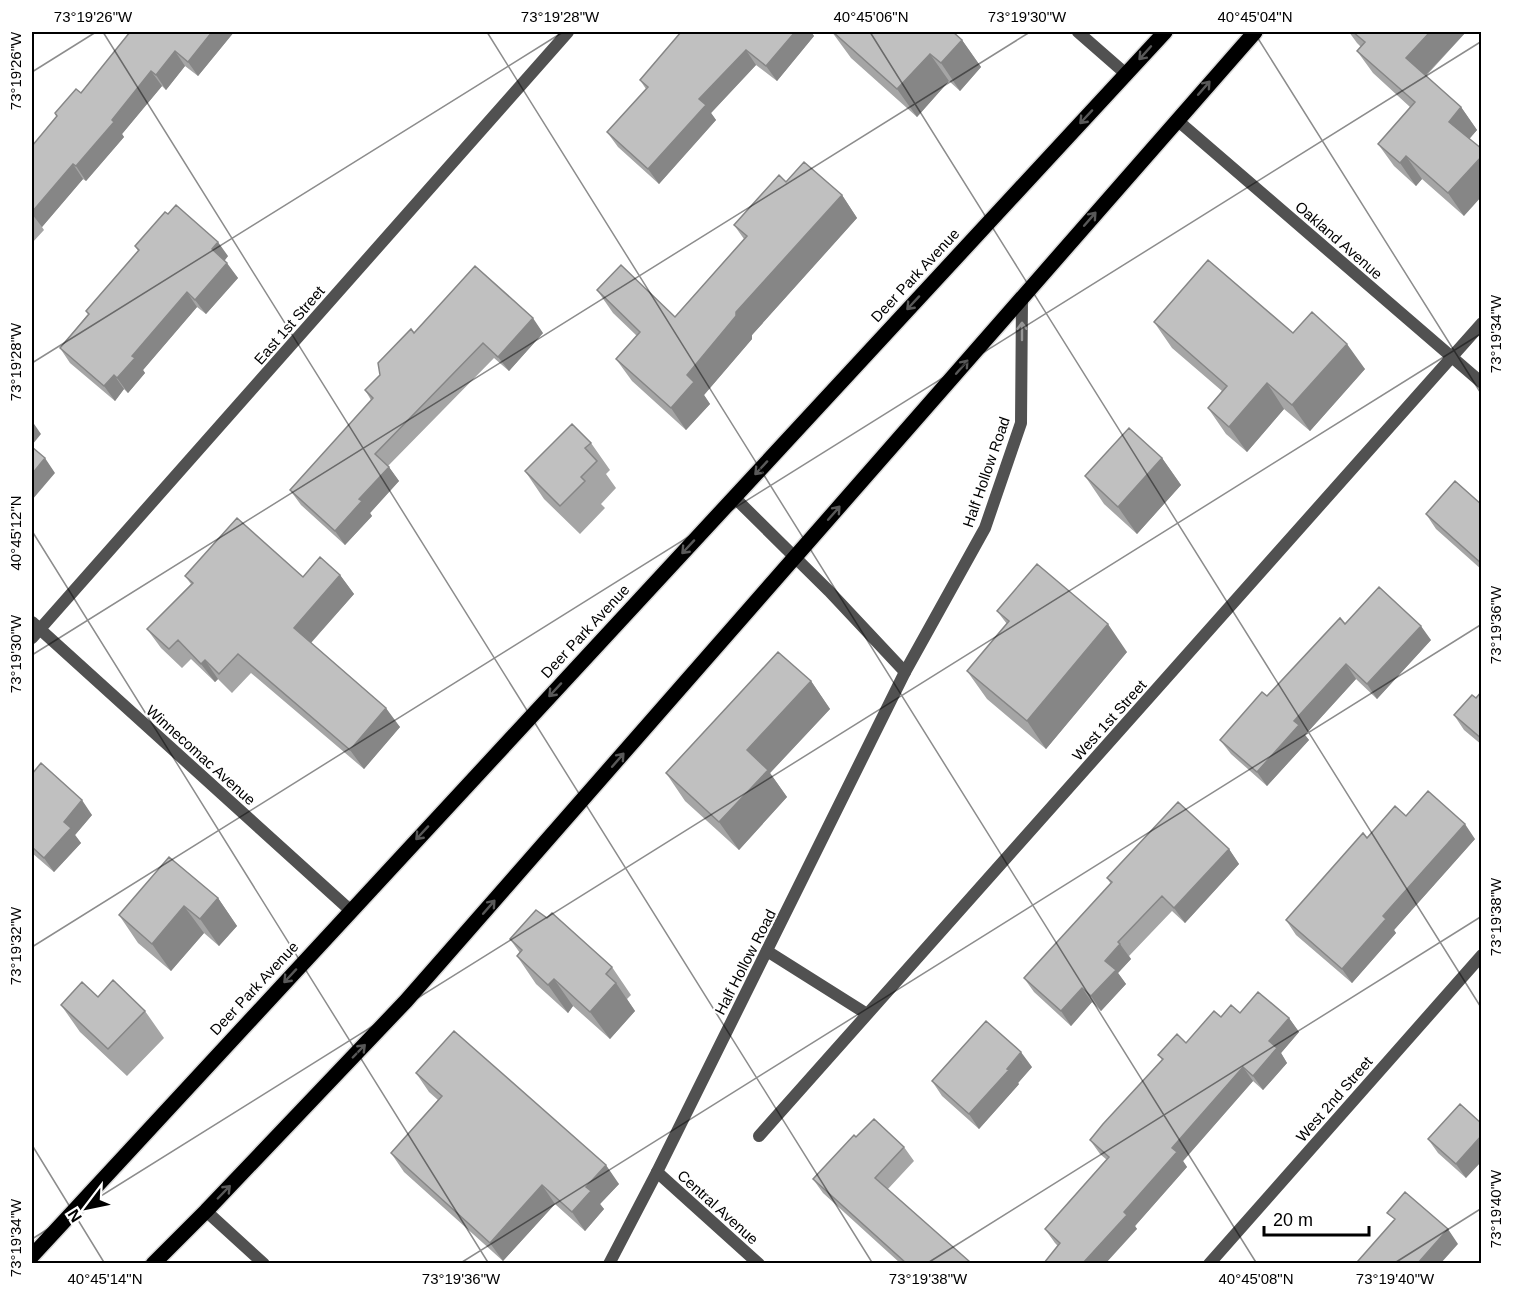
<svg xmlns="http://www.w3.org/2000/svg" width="1513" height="1295" viewBox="0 0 1513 1295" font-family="Arial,sans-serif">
  <rect width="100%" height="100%" fill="#fff"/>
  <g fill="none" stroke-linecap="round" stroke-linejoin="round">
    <g stroke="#dbdbdb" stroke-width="18">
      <path id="primary" d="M 32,1256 L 1165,32
        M 153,1264 L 206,1211 L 406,1001 L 1255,32"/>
    </g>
    <path stroke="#515151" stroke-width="12" d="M 1078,32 L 1126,74
      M 1177,120 L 1482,383
      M 734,497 L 829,591 L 905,672
      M 32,622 L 350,910
      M 32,638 L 568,32
      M 767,951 L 867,1014
      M 759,1136 L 1482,323
      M 657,1172 L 759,1264
      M 206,1211 L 264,1264
      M 1209,1264 L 1482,955"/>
    <path stroke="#515151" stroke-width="12" d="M 609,1264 L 657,1172 L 905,672 L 985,528 L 1021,423 L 1022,298"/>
    <use href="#primary" stroke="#000" stroke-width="15"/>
  </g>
  <path fill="#a5a5a5" d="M 130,32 L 234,32 L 198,76 L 185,66 L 166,90 L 162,86 L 122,134 L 124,137 L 86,181 L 83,179 L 42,227 L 44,230 L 32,243 L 32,146 L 81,93 Z
    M 681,32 L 811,32 L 814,36 L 777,81 L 756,65 L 711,113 L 716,120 L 659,184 L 618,147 L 607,132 L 646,89 L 640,80 Z
    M 832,32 L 962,40 L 981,67 L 960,91 L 949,81 L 917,117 L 851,58 Z
    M 1349,32 L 1466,32 L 1426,76 L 1461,107 L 1477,130 L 1469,139 L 1464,216 L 1422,179 L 1416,186 L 1394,166 L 1378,144 L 1410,107 L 1373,73 L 1357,51 L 1361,47 L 1357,43 Z
    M 786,182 L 842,195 L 857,218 L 752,335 L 752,339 L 704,395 L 710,404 L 686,430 L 632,381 L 616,359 L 637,336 L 613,313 L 597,290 L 675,317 L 744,239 L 734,225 Z
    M 135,246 L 228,256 L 224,261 L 238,278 L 206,314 L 197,307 L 143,370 L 145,373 L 128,393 L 124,389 L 115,401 L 70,363 L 60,348 L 88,314 L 86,311 L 138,251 Z
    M 1154,322 L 1293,333 L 1365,369 L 1310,431 L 1284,409 L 1247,452 L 1226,434 L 1208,408 L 1222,391 L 1172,348 Z
    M 414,333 L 543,333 L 509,371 L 494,358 L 388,466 L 399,481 L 370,513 L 372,516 L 345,545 L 301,505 L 290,490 L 371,400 L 365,390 L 380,375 Z
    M 591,443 L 610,470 L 606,474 L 616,488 L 601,504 L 605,508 L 580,534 L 544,499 L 525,471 Z
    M 1162,458 L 1181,485 L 1137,534 L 1104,504 L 1085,476 Z
    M 1482,505 L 1482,570 L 1436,529 L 1426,514 Z
    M 340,575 L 354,594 L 311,643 L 400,727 L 364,769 L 251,673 L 232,693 L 218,679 L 215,682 L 191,659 L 182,668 L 161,648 L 147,629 L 191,584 L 185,576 L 303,577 Z
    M 997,611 L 1127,652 L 1046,749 L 987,699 L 967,671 L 1007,624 Z
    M 1345,624 L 1431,640 L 1377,699 L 1356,679 L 1305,735 L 1309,740 L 1267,786 L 1231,754 L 1220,740 Z
    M 811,681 L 830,709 L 770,773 L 787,797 L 739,850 L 685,801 L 666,773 Z
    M 1482,691 L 1482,745 L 1464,730 L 1454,715 L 1476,698 Z
    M 32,774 L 92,815 L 75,835 L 81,843 L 54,872 L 32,853 Z
    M 1367,838 L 1475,839 L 1394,930 L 1396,933 L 1352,983 L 1296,935 L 1286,920 Z
    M 1229,849 L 1239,864 L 1185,923 L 1172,911 L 1129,956 L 1131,959 L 1118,973 L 1126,984 L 1101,1011 L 1092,1002 L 1071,1026 L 1034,992 L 1024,978 L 1111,884 L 1107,878 Z
    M 218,898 L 237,926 L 219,946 L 204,933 L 171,971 L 138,943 L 119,915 Z
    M 547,918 L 612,967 L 631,995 L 627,999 L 635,1011 L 610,1039 L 573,1006 L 568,1013 L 536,984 L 517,956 L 520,953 L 510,939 Z
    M 98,997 L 145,1011 L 164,1038 L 127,1076 L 80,1032 L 61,1005 Z
    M 1240,1013 L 1289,1018 L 1299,1032 L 1281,1053 L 1287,1063 L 1263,1090 L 1253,1081 L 1183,1161 L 1187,1167 L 1135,1226 L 1137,1229 L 1058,1246 L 1055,1243 L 1045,1229 L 1107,1160 L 1100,1154 L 1090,1140 L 1162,1060 L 1158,1055 L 1186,1043 L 1221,1017 Z
    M 1032,1067 L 1018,1083 L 1019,1084 L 979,1129 L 942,1096 L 932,1081 Z
    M 416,1073 L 619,1184 L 600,1204 L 604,1209 L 585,1231 L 555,1204 L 503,1261 L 404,1172 L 391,1153 L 438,1100 L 429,1092 Z
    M 1482,1124 L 1466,1178 L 1438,1153 L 1428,1139 Z
    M 856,1137 L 904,1147 L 914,1161 L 887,1190 L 970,1263 L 900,1263 L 823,1193 L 813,1179 Z"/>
  <path fill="#868686" d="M 212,32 L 234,32 L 198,76 L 188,62 Z
    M 795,32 L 811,32 L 814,36 L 777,81 L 766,66 Z
    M 1430,32 L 1466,32 L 1421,80 L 1406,58 Z
    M 962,40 L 981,67 L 960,91 L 941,63 Z
    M 746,50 L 756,65 L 711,113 L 716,120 L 659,184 L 648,169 L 699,99 Z
    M 175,51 L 185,66 L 166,90 L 156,75 Z
    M 930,54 L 949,81 L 917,117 L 897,89 Z
    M 151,71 L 162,86 L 122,134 L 124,137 L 86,181 L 76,166 L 112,120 Z
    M 1461,107 L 1477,130 L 1465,144 L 1449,122 Z
    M 1406,156 L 1422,179 L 1416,186 L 1400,163 Z
    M 1482,156 L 1482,196 L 1464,216 L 1448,193 Z
    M 73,164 L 83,179 L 42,227 L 32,214 L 32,212 Z
    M 842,195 L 857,218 L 752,335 L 752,339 L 704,395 L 710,404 L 686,430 L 671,408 L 687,375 L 736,312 Z
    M 218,242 L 228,256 L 222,264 L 212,249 Z
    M 227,263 L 238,278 L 206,314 L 195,300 Z
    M 187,292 L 197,307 L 143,370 L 145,373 L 128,393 L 117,378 L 132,356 Z
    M 533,318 L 543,333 L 509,371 L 498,357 Z
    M 1347,344 L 1365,369 L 1310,431 L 1292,405 Z
    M 114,375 L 124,389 L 115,401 L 104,386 Z
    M 1267,383 L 1284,409 L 1247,452 L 1229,427 Z
    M 32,421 L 41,434 L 32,445 Z
    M 45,458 L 55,473 L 32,500 L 32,474 Z
    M 1162,458 L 1181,485 L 1137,534 L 1118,507 Z
    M 389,467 L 399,481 L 370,513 L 372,516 L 345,545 L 335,531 L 359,499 Z
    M 340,575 L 354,594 L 307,647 L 294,628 Z
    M 1108,624 L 1127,652 L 1046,749 L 1027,721 Z
    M 1421,626 L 1431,640 L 1377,699 L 1367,684 Z
    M 205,660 L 218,679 L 215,682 L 201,664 Z
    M 1346,664 L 1356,679 L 1305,735 L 1309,740 L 1267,786 L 1257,772 L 1294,721 Z
    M 811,681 L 830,709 L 770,773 L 787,797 L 739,850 L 719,822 L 747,750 Z
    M 386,708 L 400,727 L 364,769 L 350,750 Z
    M 82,800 L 92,815 L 75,835 L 81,843 L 54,872 L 44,858 L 64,822 Z
    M 1465,824 L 1475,839 L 1394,930 L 1396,933 L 1352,983 L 1342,969 L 1383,916 Z
    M 1229,849 L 1239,864 L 1185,923 L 1174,908 Z
    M 218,898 L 237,926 L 219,946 L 200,919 Z
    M 184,906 L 204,933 L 171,971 L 152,944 Z
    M 1120,944 L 1131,959 L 1118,973 L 1126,984 L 1101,1011 L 1091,996 L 1105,961 Z
    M 554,979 L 573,1006 L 568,1013 L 548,985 Z
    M 616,983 L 635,1011 L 610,1039 L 590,1012 Z
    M 1082,988 L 1092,1002 L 1071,1026 L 1061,1011 Z
    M 1289,1018 L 1299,1032 L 1281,1053 L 1287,1063 L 1263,1090 L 1253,1076 L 1269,1041 Z
    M 1021,1052 L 1032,1067 L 1018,1083 L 1019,1084 L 979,1129 L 969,1114 Z
    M 1243,1067 L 1253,1081 L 1183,1161 L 1187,1167 L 1135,1226 L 1137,1229 L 1106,1263 L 1083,1263 L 1124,1212 L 1172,1148 Z
    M 1482,1135 L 1482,1161 L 1466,1178 L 1456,1164 Z
    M 606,1165 L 619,1184 L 600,1204 L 604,1209 L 585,1231 L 572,1212 L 586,1187 Z
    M 542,1185 L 555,1204 L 503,1261 L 490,1243 Z
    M 1448,1229 L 1458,1244 L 1441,1263 L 1418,1263 Z"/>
  <path fill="#c0c0c0" stroke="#868686" stroke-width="1.5" d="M 130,32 L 212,32 L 188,62 L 175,51 L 156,75 L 151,71 L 112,120 L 114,122 L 76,166 L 73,164 L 32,212 L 32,146 L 57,116 L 55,113 L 76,89 L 81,93 Z
    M 681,32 L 795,32 L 766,66 L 746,50 L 699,99 L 706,105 L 648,169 L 607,132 L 648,87 L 640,80 Z
    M 833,32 L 953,32 L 962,40 L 941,63 L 930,54 L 897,89 Z
    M 1353,32 L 1430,32 L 1406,58 L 1461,107 L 1449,122 L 1482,149 L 1482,156 L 1448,193 L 1406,156 L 1400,163 L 1378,144 L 1415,102 L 1357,51 L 1365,42 Z
    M 804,162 L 842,195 L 736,312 L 736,316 L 687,375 L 694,382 L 671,408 L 616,359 L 640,332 L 597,290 L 621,265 L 675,317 L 747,236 L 734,225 L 779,175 L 786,182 Z
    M 176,205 L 218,242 L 212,249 L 227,263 L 195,300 L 187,292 L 132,356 L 135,358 L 117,378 L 114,375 L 104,386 L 60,348 L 89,314 L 86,311 L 139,250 L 135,246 L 165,212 L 168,214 Z
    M 1208,260 L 1293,333 L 1312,312 L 1347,344 L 1292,405 L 1267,383 L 1229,427 L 1208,408 L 1227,386 L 1154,322 Z
    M 475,266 L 533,318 L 498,357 L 483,343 L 375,454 L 389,467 L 359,499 L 362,501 L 335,531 L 290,490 L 373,398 L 365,390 L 380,375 L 378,363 L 411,329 L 414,333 Z
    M 572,424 L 591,443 L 585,448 L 597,461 L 581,477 L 585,481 L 560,506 L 525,471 Z
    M 1129,428 L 1162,458 L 1118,507 L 1085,476 Z
    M 32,447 L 45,458 L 32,474 Z
    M 1455,481 L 1482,505 L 1482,564 L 1426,514 Z
    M 237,518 L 303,577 L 320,557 L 340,575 L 294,628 L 386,708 L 350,750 L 238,654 L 219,674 L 205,660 L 201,664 L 178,640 L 169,649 L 147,629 L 193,583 L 185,576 Z
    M 1037,564 L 1108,624 L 1027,721 L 967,671 L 1009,621 L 997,611 Z
    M 1379,587 L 1421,626 L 1367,684 L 1346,664 L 1294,721 L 1299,725 L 1257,772 L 1220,740 L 1262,692 L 1267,696 L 1340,618 L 1345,624 Z
    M 778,652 L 811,681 L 747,750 L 768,770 L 719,822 L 666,773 Z
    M 1482,691 L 1482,739 L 1454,715 L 1472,695 L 1476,698 Z
    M 41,763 L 82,800 L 64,822 L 71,828 L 44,858 L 32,847 L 32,774 Z
    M 1428,791 L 1465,824 L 1383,916 L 1386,919 L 1342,969 L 1286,920 L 1363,833 L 1367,838 L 1395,806 L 1406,816 Z
    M 1178,802 L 1229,849 L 1174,908 L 1162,896 L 1118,942 L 1120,944 L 1105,961 L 1116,970 L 1091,996 L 1082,988 L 1061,1011 L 1024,978 L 1112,882 L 1107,878 Z
    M 169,857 L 218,898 L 200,919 L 184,906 L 152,944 L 119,915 Z
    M 536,910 L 547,918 L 552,913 L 612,967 L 606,974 L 616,983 L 590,1012 L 554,979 L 548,985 L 517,956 L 522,950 L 510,939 Z
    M 113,980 L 145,1011 L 108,1049 L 61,1005 L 82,982 L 98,997 Z
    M 1258,992 L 1289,1018 L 1269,1041 L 1277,1048 L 1253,1076 L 1243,1067 L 1172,1148 L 1177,1152 L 1124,1212 L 1127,1215 L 1083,1263 L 1044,1263 L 1060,1243 L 1045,1229 L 1109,1157 L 1090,1140 L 1103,1124 L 1163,1059 L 1158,1055 L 1177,1034 L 1186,1043 L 1214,1011 L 1221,1017 L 1231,1005 L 1240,1013 Z
    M 986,1021 L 1021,1052 L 1007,1069 L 1009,1070 L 969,1114 L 932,1081 Z
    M 454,1031 L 606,1165 L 586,1187 L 591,1191 L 572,1212 L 542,1185 L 490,1243 L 391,1153 L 442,1096 L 416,1073 Z
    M 1460,1104 L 1482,1124 L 1482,1135 L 1456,1164 L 1428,1139 Z
    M 874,1119 L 904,1147 L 875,1178 L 970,1262 L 968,1263 L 906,1263 L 813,1179 L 854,1135 L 856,1137 Z
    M 1405,1192 L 1448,1229 L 1418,1263 L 1360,1263 L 1358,1261 L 1395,1219 L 1387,1213 Z"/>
  <defs><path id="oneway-shaft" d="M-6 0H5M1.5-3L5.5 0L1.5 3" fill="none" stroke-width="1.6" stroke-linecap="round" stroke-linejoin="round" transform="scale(1.5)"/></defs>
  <g stroke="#595959">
    <use href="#oneway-shaft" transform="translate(1145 53) rotate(132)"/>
    <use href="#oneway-shaft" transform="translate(1204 88) rotate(-49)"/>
    <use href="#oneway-shaft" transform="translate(1086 117) rotate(133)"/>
    <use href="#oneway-shaft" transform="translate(1090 219) rotate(-49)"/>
    <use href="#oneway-shaft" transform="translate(913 303) rotate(133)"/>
    <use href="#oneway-shaft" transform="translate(962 367) rotate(-49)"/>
    <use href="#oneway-shaft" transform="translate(761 468) rotate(133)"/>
    <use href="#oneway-shaft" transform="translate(834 513) rotate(-49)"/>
    <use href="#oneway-shaft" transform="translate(688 547) rotate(133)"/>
    <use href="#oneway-shaft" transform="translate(555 690) rotate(133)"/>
    <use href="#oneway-shaft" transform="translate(618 760) rotate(-49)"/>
    <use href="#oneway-shaft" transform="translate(422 833) rotate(133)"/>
    <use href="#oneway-shaft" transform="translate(489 907) rotate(-49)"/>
    <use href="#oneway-shaft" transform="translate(290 976) rotate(133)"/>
    <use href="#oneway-shaft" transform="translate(359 1051) rotate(-46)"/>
    <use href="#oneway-shaft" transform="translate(224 1192) rotate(-46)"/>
  </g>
  <use stroke="#979797" href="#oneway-shaft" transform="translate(1022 331) rotate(-90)"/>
  <path fill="none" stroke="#000" stroke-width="1.5" stroke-opacity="0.45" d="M 103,32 L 873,1264M 487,32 L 1257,1264M 870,32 L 1482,1009M 1254,32 L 1482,395M 32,72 L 96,32M 32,363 L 563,32M 32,531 L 489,1264M 32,655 L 1030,32M 32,947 L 1482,41M 32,1145 L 105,1264M 32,1239 L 1482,333M 459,1264 L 1482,624M 926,1264 L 1482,916M 1393,1264 L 1482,1208"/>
  <g text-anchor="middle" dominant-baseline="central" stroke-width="4.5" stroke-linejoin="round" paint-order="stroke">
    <g font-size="15" fill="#000" stroke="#fff">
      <text transform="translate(1339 240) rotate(41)">Oakland Avenue</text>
      <text transform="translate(915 275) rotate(-47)">Deer Park Avenue</text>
      <text transform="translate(289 325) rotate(-49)">East 1st Street</text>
      <text transform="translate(986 472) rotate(-71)">Half Hollow Road</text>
      <text transform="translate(585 631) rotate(-47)">Deer Park Avenue</text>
      <text transform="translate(1109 720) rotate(-48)">West 1st Street</text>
      <text transform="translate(201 755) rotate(42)">Winnecomac Avenue</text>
      <text transform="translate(745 962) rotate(-63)">Half Hollow Road</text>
      <text transform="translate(254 988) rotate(-47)">Deer Park Avenue</text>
      <text transform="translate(1334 1099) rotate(-49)">West 2nd Street</text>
      <text transform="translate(718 1207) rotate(42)">Central Avenue</text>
    </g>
  </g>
  <rect width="1513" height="1295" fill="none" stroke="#ffffff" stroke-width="66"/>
  <g transform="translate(87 1208) rotate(238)" stroke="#ffffff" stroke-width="4.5" paint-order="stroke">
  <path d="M0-4.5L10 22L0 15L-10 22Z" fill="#000000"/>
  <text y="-9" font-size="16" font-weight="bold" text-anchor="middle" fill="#000000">N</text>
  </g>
  <path d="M1264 1226v9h105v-9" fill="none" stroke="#000000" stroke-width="3"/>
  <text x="1273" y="1226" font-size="18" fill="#000000" stroke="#ffffff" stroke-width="4.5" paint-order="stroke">20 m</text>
  <rect x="33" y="33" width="1447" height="1229" fill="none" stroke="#000" stroke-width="2"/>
  <g font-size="15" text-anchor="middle" fill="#000">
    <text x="93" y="22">73°19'26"W</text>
    <text x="560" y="22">73°19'28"W</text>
    <text x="871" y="22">40°45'06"N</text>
    <text x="1027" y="22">73°19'30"W</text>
    <text x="1255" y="22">40°45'04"N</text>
    <text transform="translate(16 71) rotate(-90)" y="5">73°19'26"W</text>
    <text transform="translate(1496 334) rotate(-90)" y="5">73°19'34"W</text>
    <text transform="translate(16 362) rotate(-90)" y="5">73°19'28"W</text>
    <text transform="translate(16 533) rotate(-90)" y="5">40°45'12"N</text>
    <text transform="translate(1496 625) rotate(-90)" y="5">73°19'36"W</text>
    <text transform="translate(16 654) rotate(-90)" y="5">73°19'30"W</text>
    <text transform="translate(1496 917) rotate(-90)" y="5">73°19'38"W</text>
    <text transform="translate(16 946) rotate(-90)" y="5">73°19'32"W</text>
    <text transform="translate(1496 1209) rotate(-90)" y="5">73°19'40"W</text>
    <text transform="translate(16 1238) rotate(-90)" y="5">73°19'34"W</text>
    <text x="105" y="1284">40°45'14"N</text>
    <text x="461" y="1284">73°19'36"W</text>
    <text x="928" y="1284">73°19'38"W</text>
    <text x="1256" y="1284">40°45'08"N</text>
    <text x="1395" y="1284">73°19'40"W</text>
  </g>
</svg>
